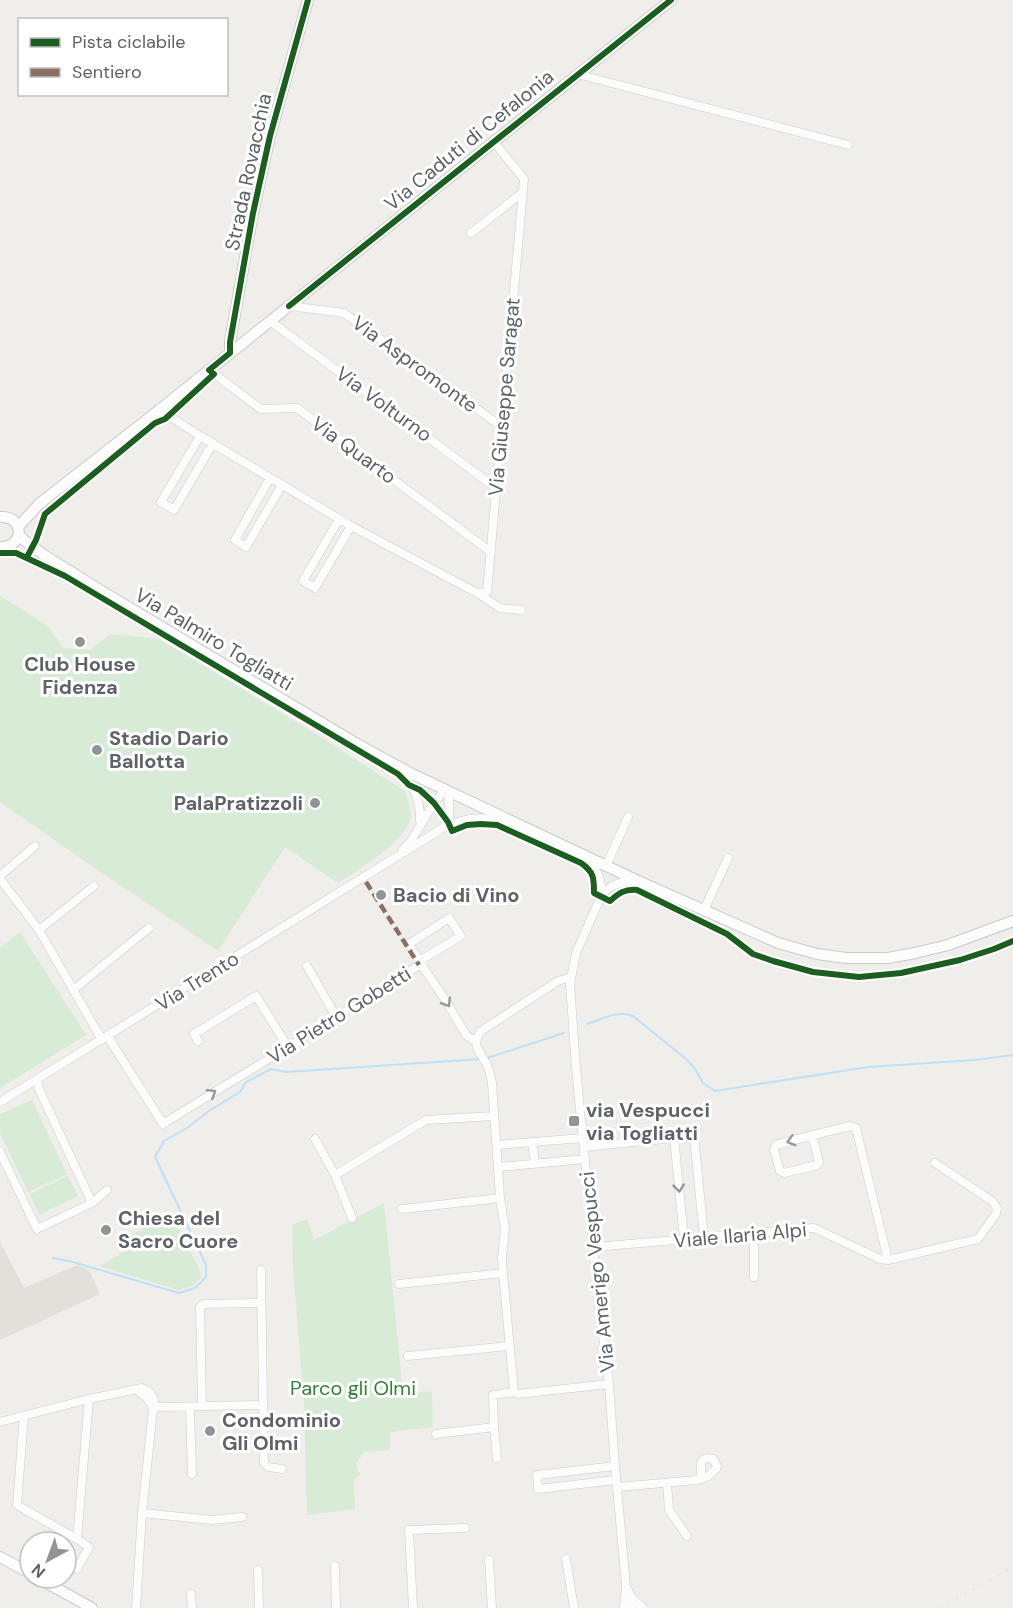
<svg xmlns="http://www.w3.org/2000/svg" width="1013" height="1608" viewBox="0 0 1013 1608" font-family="'DM Sans',sans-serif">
  <rect width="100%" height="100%" fill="#efeeea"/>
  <path fill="#e2e0da" d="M 0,1242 L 24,1288 L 77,1265 L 89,1270 L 100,1294 L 0,1340 Z"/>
  <path fill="#d8ebd6" d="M 0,596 L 48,626 L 63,648 L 90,650 L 110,634 L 159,639 L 308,729 L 405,791 C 408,800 411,809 410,819 C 406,842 357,870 338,883 L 285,847 L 218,951 L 80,858 L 0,802 Z
    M 20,932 L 86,1035 L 0,1088 L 0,948 Z
    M 32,1100 L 67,1174 L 28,1192 L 0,1133 L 0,1114 Z
    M 68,1176 L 78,1196 L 39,1215 L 30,1194 Z
    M 384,1203 L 403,1394 L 432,1391 L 433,1427 L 390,1432 L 390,1450 L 364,1452 L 356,1464 L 358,1471 L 360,1473 L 359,1476 L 354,1479 L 354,1483 L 355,1509 L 307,1515 L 304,1402 L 293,1269 L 292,1225 L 307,1219 L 314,1240 Z
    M 171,1215 L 197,1264 L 202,1276 L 194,1285 L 179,1290 L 99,1266 L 133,1247 L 128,1236 Z"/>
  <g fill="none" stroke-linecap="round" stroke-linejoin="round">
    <path stroke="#bfe0f9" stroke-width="2" d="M 587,1024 C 602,1019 618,1010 633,1016 L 686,1059 L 695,1069 L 703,1083 L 715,1091 L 868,1067 L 975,1060 L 1013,1055
      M 487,1058 L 564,1033
      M 53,1258 L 69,1261 L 179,1293 L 195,1288 L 206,1277 L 206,1265 L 155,1157 L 164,1141 L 187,1128 L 209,1111 L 240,1092 L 246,1082 L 271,1069 L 286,1072 L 481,1059"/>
    <g stroke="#cbcccc" stroke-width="9">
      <path id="street" d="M 577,74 L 848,145
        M 471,233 L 522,193
        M 289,306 L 344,313 L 502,427
        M 270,321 L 496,488
        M 209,370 L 261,409 L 297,408 L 491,552
        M 158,411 L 177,421 L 200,436 L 351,526 L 479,594 L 500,608 L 521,610
        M 200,436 L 161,502 L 174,510 L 213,443
        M 270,478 L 235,540 L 246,547 L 282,485
        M 339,519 L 303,581 L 315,588 L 351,526
        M 479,594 L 487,592 L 524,179 L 493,141
        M 397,769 C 413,784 421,799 420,821
        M 444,827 L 449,820 L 449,792
        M 403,849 L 411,841 L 434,803 L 445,790
        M 589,860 C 598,871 601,880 602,894
        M 606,866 L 628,817
        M 0,876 L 35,846
        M 0,879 L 39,930 L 102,1040
        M 704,910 L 728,858
        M 39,930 L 94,886
        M 419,961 L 461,936 L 449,918 L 409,944 L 421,964
        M 307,966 L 337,1018
        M 73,990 L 149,928
        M 108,1037 L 163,1124 C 249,1070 336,1019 421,964 L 446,1001 L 466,1035 L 476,1042
        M 198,1041 L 194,1034 L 256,996 L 288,1047
        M 0,1102 L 443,828 C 466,818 477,816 502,820
        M 812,1135 L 819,1162 L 817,1165 L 784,1173 L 780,1171 L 774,1150 L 776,1145 C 800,1138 825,1132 850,1126 L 856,1128 L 888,1260
        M 674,1137 L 684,1239
        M 315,1139 L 335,1175 L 352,1218
        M 532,1142 L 535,1163
        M 497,1145 L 583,1138
        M 584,1147 L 694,1136 L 704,1237
        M 0,1152 L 37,1229 L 92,1203 L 39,1089 L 37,1080
        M 499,1167 L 585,1159
        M 335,1175 L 426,1120 L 493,1116
        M 92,1203 L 107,1190
        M 402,1209 L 500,1198
        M 752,1233 L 754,1246 L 754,1277
        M 595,1247 L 814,1228 L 880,1259 L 888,1260 L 978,1239 L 996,1214 L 997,1208 L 992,1201 L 935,1163
        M 261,1270 L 264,1463 L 268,1467 L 282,1469
        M 399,1284 L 503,1273
        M 408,1356 L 509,1346
        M 135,1389 L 146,1397 L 153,1407
        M 514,1392 L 503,1273 L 502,1258 L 505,1229 L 500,1198 L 492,1083 C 491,1076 489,1070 486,1063 C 479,1051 471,1044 481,1031 L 558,981 L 571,977
        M 202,1406 L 200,1307 L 204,1304 L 261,1303
        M 154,1407 L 262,1405
        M 190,1407 L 192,1474
        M 24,1416 L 17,1505 L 77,1539 L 89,1399 L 142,1388 C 148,1390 152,1394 154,1400 L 142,1513 L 136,1608
        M 0,1422 L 89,1399
        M 494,1427 L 497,1458
        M 436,1434 L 494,1427 L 493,1395 L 514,1392 L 518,1394 L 609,1384
        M 615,1466 L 537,1475 L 538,1489 L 616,1480
        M 667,1483 L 669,1510 L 687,1536
        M 617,1487 L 697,1480 L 707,1477 L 716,1469 L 717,1466 L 713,1459 C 697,1455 701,1469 702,1479
        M 142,1513 L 212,1520 L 242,1517
        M 566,1559 L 574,1608
        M 489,1560 L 492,1608
        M 335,1566 L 336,1608
        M 77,1569 L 89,1547 L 77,1539
        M 258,1570 L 259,1608
        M 628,1590 L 631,1597 L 632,1608
        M 191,1594 L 192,1608
        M 631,1597 L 643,1608
        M 413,1608 L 409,1530 L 465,1528
        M 624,1608 L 626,1586 L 615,1466 L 609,1384 L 597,1287 L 576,1068 L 570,984 L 576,953 L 602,894 L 612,886 L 620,883 L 636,880"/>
    </g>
    <g stroke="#cacacb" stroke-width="12">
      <path id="secondary" d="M 230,353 L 230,342 L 253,213 L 270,136 L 308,0
        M 0,517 C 25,515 25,548 0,547
        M 18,527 L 39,504 L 158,411 L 671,0
        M 19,535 L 25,541 L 44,555 L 100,590 L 357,744 L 412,774 L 636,880 L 778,943 L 817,954 L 846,958 L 888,958 L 915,953 L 948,945 L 1013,921
        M 0,1557 L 30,1573
        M 38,1578 L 92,1608"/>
    </g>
    <use href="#street" stroke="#fdfcfc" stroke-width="8"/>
    <use href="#secondary" stroke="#fdfcfc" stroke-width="10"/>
    <path stroke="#e4e4e4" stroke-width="2" stroke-dasharray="1.5 8" stroke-linecap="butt" d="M 940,1608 L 1013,1567"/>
    <path stroke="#8d6e63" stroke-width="4.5" stroke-dasharray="9 4.5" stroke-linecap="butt" d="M 366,882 L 419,965"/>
    <g stroke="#fff" stroke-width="10">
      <path id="cycleway" d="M 289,306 L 671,0
        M 0,553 L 16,553 L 65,576 L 398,774 L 409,785 L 420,790 L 434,803 L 448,822 L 452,831 L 467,825 L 481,824 L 497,825 L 581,863 C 594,872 594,878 594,893 L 610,901 C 619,893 624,889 637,890 L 727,934 L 753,954 L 773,961 L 813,972 L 859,977 L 901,973 L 960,960 L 994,949 L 1013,941
        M 27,557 L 36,540 L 45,514 L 155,423 L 165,419 L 214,374 L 209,370 L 230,353 L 230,342 L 253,213 L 270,136 L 308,0"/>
    </g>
    <use href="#cycleway" stroke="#1b5e20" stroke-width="6"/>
  </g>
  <defs><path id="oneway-chevron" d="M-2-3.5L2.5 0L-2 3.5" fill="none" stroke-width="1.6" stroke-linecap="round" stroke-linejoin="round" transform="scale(1.5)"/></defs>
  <g stroke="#96999c">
    <use href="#oneway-chevron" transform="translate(447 1003) rotate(58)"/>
    <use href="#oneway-chevron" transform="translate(212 1093) rotate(-32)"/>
    <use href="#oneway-chevron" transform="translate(791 1141) rotate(164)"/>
    <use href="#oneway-chevron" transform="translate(679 1188) rotate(84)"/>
  </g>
  <g fill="#919496" stroke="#fff" stroke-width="2">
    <circle cx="80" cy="642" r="6"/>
    <circle cx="97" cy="750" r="6"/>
    <circle cx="315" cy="803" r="6"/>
    <circle cx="381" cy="895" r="6"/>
    <rect x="568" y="1115" width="12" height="12" rx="3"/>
    <circle cx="106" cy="1230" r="6"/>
    <circle cx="210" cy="1431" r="6"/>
  </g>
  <g text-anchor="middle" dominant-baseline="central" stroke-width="6" stroke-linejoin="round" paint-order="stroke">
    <g font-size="20" fill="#5f6368" stroke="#fff">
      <text transform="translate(469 140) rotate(-39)">Via Caduti di Cefalonia</text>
      <text transform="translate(248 172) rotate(-78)">Strada Rovacchia</text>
      <text transform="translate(415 364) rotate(36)">Via Aspromonte</text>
      <text transform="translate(504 397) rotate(-85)">Via Giuseppe Saragat</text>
      <text transform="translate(384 404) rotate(36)">Via Volturno</text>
      <text transform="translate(354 450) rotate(36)">Via Quarto</text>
      <text transform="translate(214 639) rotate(31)">Via Palmiro Togliatti</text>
      <text transform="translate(197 981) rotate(-32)">Via Trento</text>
      <text transform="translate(339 1015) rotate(-32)">Via Pietro Gobetti</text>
      <text transform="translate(740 1235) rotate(-5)">Viale Ilaria Alpi</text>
      <text transform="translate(597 1272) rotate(-96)">Via Amerigo Vespucci</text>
    </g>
    <g font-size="20" font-weight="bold" fill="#5f6368" stroke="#fff" text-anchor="start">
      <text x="80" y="664" text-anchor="middle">Club House<tspan x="80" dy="23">Fidenza</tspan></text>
      <text x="109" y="738">Stadio Dario<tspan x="109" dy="23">Ballotta</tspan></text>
      <text x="303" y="803" text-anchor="end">PalaPratizzoli</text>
      <text x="393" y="895">Bacio di Vino</text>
      <text x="586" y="1110">via Vespucci<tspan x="586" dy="23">via Togliatti</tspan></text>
      <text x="118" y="1218">Chiesa del<tspan x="118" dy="23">Sacro Cuore</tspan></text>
      <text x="222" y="1420">Condominio<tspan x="222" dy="23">Gli Olmi</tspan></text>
    </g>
    <g font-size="20" fill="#348238" stroke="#fff">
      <text x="353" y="1388">Parco gli Olmi</text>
    </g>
  </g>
  <rect x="18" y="18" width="210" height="78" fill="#ffffff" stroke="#bfc1c3" stroke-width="1.5"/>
  <rect x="30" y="38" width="30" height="9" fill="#1b5e20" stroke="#bfc1c3" stroke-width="1.5"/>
  <text x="72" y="48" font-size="18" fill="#5f6368">Pista ciclabile</text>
  <rect x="30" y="68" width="30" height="9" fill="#8d6e63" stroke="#bfc1c3" stroke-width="1.5"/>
  <text x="72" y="78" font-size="18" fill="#5f6368">Sentiero</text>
  <g transform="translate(48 1560) rotate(221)"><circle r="28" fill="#ffffff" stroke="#bfc1c3" stroke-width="1.5"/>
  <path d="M0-4.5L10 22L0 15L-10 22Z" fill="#919496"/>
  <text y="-9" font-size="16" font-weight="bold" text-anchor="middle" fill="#5f6368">N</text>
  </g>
</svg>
